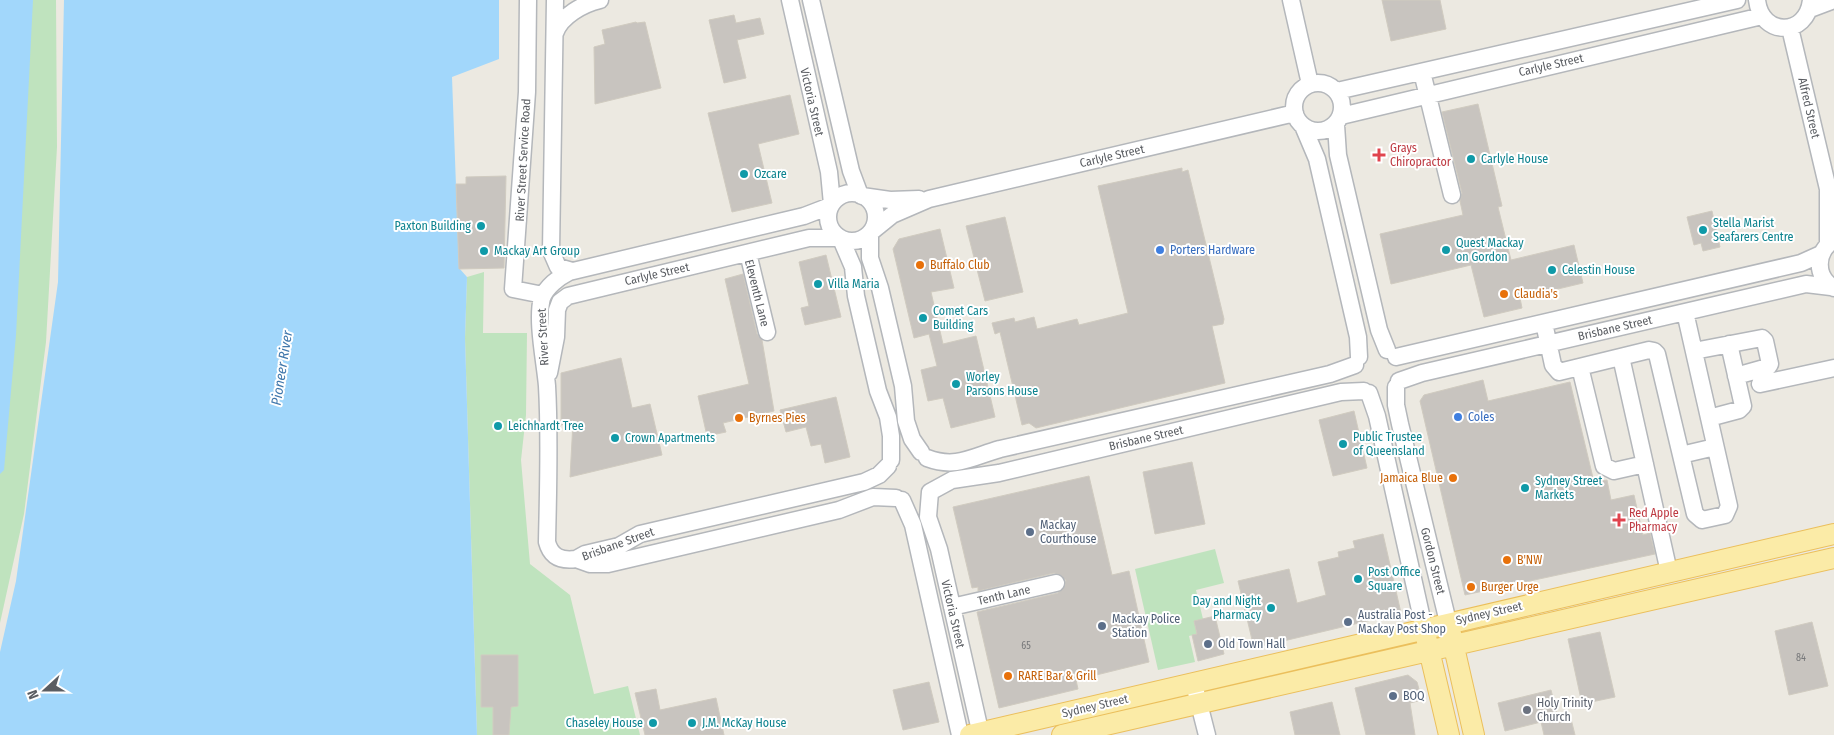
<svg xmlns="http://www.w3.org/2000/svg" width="1834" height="735" viewBox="0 0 1834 735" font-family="'Fira Sans Condensed',sans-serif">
  <rect width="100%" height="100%" fill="#ece9e1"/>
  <path fill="#bfe3be" d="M 0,0 L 56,0 L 57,147 L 46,342 L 24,514 L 0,623 Z
    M 484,272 L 483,333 L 527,333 L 526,415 L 521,460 L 530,564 L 570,595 L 594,694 L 628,686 L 640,735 L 477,735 L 465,338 L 467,277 Z
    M 1215,549 L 1224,583 L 1196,590 L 1203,619 L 1194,621 L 1197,634 L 1189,636 L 1195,662 L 1158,670 L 1135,569 Z"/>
  <path fill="#a2d7fb" d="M 0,0 L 33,0 L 16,335 L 4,470 L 0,474 Z
    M 64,0 L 499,0 L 499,59 L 452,77 L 459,268 L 467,277 L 465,338 L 477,735 L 0,735 L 0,652 L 16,581 L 58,282 Z"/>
  <path fill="#c8c4bf" stroke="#d0cbc0" d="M 1382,0 L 1440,0 L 1446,29 L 1391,41 Z
    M 734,15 L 736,23 L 760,18 L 764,34 L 737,40 L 746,78 L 724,83 L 709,20 Z
    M 636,22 L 637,23 L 645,22 L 661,88 L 595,104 L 594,47 L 605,44 L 602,30 Z
    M 790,95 L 799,134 L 758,144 L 772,203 L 732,212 L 708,113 Z
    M 1478,104 L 1502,206 L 1498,207 L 1511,260 L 1574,245 L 1583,283 L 1520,298 L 1522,308 L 1484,317 L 1471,265 L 1391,284 L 1380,234 L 1463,215 L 1460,201 L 1462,193 L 1442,112 Z
    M 1182,168 L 1182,172 L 1188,170 L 1224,319 L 1223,324 L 1212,326 L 1225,383 L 1036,428 L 1029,423 L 1022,425 L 1000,332 L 995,334 L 992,323 L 1014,318 L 1015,322 L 1034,317 L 1037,329 L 1077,319 L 1079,325 L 1128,313 L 1098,186 Z
    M 506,176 L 504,268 L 459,269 L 456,184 L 466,184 L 466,177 Z
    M 1712,211 L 1720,247 L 1703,251 L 1701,243 L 1694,245 L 1687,217 Z
    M 1005,217 L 1023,292 L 985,301 L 966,226 Z
    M 940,229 L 954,288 L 931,292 L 943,344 L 976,336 L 995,417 L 951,428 L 943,398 L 928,401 L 921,370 L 937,366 L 929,334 L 914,338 L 893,249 L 899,239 Z
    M 826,255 L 841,317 L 805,325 L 801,308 L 809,306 L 799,262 Z
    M 743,274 L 757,334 L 762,340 L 774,411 L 723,423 L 726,432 L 707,436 L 698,396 L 749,384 L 725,279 Z
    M 621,358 L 632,408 L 650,404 L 662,455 L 570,477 L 573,422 L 561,425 L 561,373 Z
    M 1483,380 L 1488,401 L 1570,382 L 1594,482 L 1607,480 L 1611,500 L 1634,495 L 1643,535 L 1650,533 L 1655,554 L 1465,595 L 1420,401 L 1424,395 Z
    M 836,397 L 850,457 L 825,463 L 821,444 L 811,446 L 806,427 L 786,432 L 780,410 Z
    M 1354,411 L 1367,468 L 1333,476 L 1319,420 Z
    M 1192,462 L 1205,524 L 1155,534 L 1143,472 Z
    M 1089,476 L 1112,575 L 1129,571 L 1149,662 L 1076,680 L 1078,689 L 999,708 L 977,612 L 1058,593 L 1065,586 L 1066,580 L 1059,574 L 1054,573 L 978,591 L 978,587 L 972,588 L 953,507 Z
    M 1383,534 L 1401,613 L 1254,648 L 1238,581 L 1289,569 L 1297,603 L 1326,595 L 1318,562 L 1339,557 L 1338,552 L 1355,548 L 1353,541 Z
    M 1215,616 L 1224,654 L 1198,661 L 1192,635 L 1197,634 L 1194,621 Z
    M 1812,622 L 1828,686 L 1789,695 L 1775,631 Z
    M 1600,632 L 1615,697 L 1582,704 L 1568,639 Z
    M 481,655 L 518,655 L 518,706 L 511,707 L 509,735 L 493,735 L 493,707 L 481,707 Z
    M 1408,675 L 1417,682 L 1422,700 L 1410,703 L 1415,735 L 1366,735 L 1355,688 Z
    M 929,682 L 939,722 L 903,730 L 893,690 Z
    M 656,689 L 660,710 L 716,698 L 724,735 L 645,735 L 635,693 Z
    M 1551,690 L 1558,717 L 1570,715 L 1575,735 L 1544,735 L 1541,722 L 1505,731 L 1498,703 Z
    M 1332,702 L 1340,735 L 1295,735 L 1290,712 Z"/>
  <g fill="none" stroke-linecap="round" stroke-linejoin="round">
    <g stroke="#b4b7bb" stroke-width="19">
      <path id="minor" d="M 528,0 L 527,92 L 513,289 L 543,295
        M 555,0 L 551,251 L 558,267 L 572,271
        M 790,0 L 829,172 L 832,204
        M 811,0 L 851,171 L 860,195
        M 1291,0 L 1310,84
        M 1757,0 C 1761,37 1807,37 1811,0
        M 1810,9 L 1834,0
        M 1790,28 L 1828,189 L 1834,202
        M 555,33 C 561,16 583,4 600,0
        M 1422,72 L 1452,195
        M1294 107a24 24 0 1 1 48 0a24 24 0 1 1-48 0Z
        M 1337,91 L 1737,0
        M 1341,116 L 1762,16
        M 1336,125 L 1338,155 L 1379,330 L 1387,350
        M 1303,126 L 1317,159 L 1358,337 L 1359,357
        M 1828,189 L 1828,244
        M828 217a24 24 0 1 1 48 0a24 24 0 1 1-48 0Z
        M 862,196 L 890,200 L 919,199
        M 871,232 L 892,215 L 929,199 L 1295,113
        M 870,233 L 870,258 L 880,288 L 903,386 L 906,421 L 912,439 L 921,452
        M 841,239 L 853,267 L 856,296 L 878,391 L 888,417 L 891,436 L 891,460
        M 1834,240 C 1815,252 1815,277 1834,288
        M 748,253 L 767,332
        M 1544,323 L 1553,365 L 1559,372 L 1649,350 L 1654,351 L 1657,354 L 1695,514 L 1702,520 L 1725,515 L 1729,506 L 1685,312
        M 1694,351 L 1762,338 L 1765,341 L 1770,364 L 1768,367 L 1736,376
        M 1396,357 L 1801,263 L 1821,254
        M 1621,357 L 1669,572
        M 1580,367 L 1604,466 L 1614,471 L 1645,464
        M 549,373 L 556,337 L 557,310 L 560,302 L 568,296 L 809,238 L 839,238
        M 1399,381 L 1422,373 L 1806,284 L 1831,287
        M 1760,384 L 1834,368
        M 1396,387 L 1396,405 L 1400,424 L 1448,622
        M 1369,393 L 1377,416 L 1424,628
        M 1709,418 L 1739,410 L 1743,406 L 1729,344
        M 1681,455 L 1715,447
        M 927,458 C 956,469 972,457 1000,449 L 1330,374 L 1355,365
        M 930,492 L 952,480 L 999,473 L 1341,392 L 1364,391
        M 930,492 L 928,517 L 939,549 L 981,735
        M 902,500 L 913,525 L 960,735
        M 576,559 C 561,561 551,557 547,542 C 548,490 550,437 547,386 C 545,362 536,320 542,298 C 546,287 559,277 569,272 L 804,216 L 830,206
        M 576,559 L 590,564 L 608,564 L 839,510 L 873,497 L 896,498
        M 576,559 L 585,554 L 619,546 L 640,534 L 864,482 L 879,475 L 888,466
        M 952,607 L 1056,583
        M 1196,692 L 1207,735"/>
    </g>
    <g stroke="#ebbf5c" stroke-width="22">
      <path id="major" d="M 1451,634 L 1474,735
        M 1426,637 L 1449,735
        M 970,735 L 1834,534
        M 1062,735 L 1834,558"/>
    </g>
    <use href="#minor" stroke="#fff" stroke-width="16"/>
    <use href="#major" stroke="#fbeba7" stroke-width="20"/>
  </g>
  <g fill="#e0444e" stroke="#fff" stroke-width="2">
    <path d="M1376.5 147.5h5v5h5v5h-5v5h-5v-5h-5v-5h5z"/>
    <path d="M1616.5 512.5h5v5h5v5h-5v5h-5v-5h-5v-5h5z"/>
  </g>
  <g fill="#0f9aa8" stroke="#fff" stroke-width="2">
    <circle cx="1471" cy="159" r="5"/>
    <circle cx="744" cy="174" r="5"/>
    <circle cx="481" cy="226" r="5"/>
    <circle cx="1703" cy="230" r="5"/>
    <circle cx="1446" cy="250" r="5"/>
    <circle cx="484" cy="251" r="5"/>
    <circle cx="1552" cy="270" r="5"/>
    <circle cx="818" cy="284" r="5"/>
    <circle cx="923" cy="318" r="5"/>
    <circle cx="956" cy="384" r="5"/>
    <circle cx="498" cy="426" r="5"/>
    <circle cx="615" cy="438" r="5"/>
    <circle cx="1343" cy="444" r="5"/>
    <circle cx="1525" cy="488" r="5"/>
    <circle cx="1358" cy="579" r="5"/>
    <circle cx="1271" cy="608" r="5"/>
    <circle cx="653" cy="723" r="5"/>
    <circle cx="692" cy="723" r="5"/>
  </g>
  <g fill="#3f7fe0" stroke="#fff" stroke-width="2">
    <circle cx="1160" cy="250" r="5"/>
    <circle cx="1458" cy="417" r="5"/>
  </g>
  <g fill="#e8710a" stroke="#fff" stroke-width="2">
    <circle cx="920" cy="265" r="5"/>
    <circle cx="1504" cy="294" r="5"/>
    <circle cx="739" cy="418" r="5"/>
    <circle cx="1453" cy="478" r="5"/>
    <circle cx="1507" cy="560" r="5"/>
    <circle cx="1471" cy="587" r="5"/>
    <circle cx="1008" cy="676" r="5"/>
  </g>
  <g fill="#5c6f8a" stroke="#fff" stroke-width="2">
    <circle cx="1030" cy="532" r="5"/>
    <circle cx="1348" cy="622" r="5"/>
    <circle cx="1102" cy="626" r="5"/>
    <circle cx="1208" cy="644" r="5"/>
    <circle cx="1393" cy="696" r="5"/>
  </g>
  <circle fill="#6b7280" stroke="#fff" stroke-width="2" cx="1527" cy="710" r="5"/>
  <g text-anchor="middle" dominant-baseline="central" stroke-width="4" stroke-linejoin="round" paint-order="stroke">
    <g font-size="10" fill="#767779">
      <text x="1026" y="646">65</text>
      <text x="1801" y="658">84</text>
    </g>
    <g font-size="12" fill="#5a5d62" stroke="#fff">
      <text transform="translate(1551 65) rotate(-13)">Carlyle Street</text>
      <text transform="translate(812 102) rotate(77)">Victoria Street</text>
      <text transform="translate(1809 108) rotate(77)">Alfred Street</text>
      <text transform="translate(1112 156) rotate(-13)">Carlyle Street</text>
      <text transform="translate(523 160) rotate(-87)">River Street Service Road</text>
      <text transform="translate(657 274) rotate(-13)">Carlyle Street</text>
      <text transform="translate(757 293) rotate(76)">Eleventh Lane</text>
      <text transform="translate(1615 328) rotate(-13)">Brisbane Street</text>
      <text transform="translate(543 337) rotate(-93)">River Street</text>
      <text transform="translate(1146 438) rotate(-13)">Brisbane Street</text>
      <text transform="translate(618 544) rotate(-20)">Brisbane Street</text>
      <text transform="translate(1433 561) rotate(76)">Gordon Street</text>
      <text transform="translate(1004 595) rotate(-13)">Tenth Lane</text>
      <text transform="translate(1489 613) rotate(-13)">Sydney Street</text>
      <text transform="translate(953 614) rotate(77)">Victoria Street</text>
      <text transform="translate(1095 706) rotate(-13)">Sydney Street</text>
    </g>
    <g font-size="12" fill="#be3a42" stroke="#fff" text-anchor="start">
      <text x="1390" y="148">Grays<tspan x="1390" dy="14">Chiropractor</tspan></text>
      <text x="1629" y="513">Red Apple<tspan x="1629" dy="14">Pharmacy</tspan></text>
    </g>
    <g font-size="12" fill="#0d838f" stroke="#fff" text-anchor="start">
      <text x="1481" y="159">Carlyle House</text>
      <text x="754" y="174">Ozcare</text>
      <text x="1713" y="223">Stella Marist<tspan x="1713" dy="14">Seafarers Centre</tspan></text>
      <text x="471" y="226" text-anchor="end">Paxton Building</text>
      <text x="1456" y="243">Quest Mackay<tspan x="1456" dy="14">on Gordon</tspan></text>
      <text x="494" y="251">Mackay Art Group</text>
      <text x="1562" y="270">Celestin House</text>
      <text x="828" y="284">Villa Maria</text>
      <text x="933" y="311">Comet Cars<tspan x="933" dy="14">Building</tspan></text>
      <text x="966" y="377">Worley<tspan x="966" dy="14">Parsons House</tspan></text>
      <text x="508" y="426">Leichhardt Tree</text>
      <text x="1353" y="437">Public Trustee<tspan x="1353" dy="14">of Queensland</tspan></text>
      <text x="625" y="438">Crown Apartments</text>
      <text x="1535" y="481">Sydney Street<tspan x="1535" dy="14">Markets</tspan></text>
      <text x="1368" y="572">Post Office<tspan x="1368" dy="14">Square</tspan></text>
      <text x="1261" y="601" text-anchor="end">Day and Night<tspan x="1261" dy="14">Pharmacy</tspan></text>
      <text x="643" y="723" text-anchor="end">Chaseley House</text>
      <text x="702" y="723">J.M. McKay House</text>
    </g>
    <g font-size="12" fill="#366cbe" stroke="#fff" text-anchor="start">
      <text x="1170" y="250">Porters Hardware</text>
      <text x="1468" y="417">Coles</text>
    </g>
    <g font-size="12" fill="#c56008" stroke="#fff" text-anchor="start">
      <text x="930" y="265">Buffalo Club</text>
      <text x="1514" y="294">Claudia's</text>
      <text x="749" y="418">Byrnes Pies</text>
      <text x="1443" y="478" text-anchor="end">Jamaica Blue</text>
      <text x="1517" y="560">B'NW</text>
      <text x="1481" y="587">Burger Urge</text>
      <text x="1018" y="676">RARE Bar &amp; Grill</text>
    </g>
    <g font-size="12" fill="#4e5e75" stroke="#fff" text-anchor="start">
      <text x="1040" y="525">Mackay<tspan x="1040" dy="14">Courthouse</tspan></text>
      <text x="1358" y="615">Australia Post -<tspan x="1358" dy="14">Mackay Post Shop</tspan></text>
      <text x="1112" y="619">Mackay Police<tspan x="1112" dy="14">Station</tspan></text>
      <text x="1218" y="644">Old Town Hall</text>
      <text x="1403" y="696">BOQ</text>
    </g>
    <g font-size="12" fill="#5b616d" stroke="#fff" text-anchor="start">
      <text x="1537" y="703">Holy Trinity<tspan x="1537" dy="14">Church</tspan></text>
    </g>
    <g font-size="14" font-style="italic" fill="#4178ac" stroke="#fff">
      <text transform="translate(282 368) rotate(-81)">Pioneer River</text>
    </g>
  </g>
  <g transform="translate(45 690) rotate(249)" stroke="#ffffff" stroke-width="4" paint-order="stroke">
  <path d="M0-4L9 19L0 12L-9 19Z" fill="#5a5d62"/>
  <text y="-8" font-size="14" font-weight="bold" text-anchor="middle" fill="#5a5d62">N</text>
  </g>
</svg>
